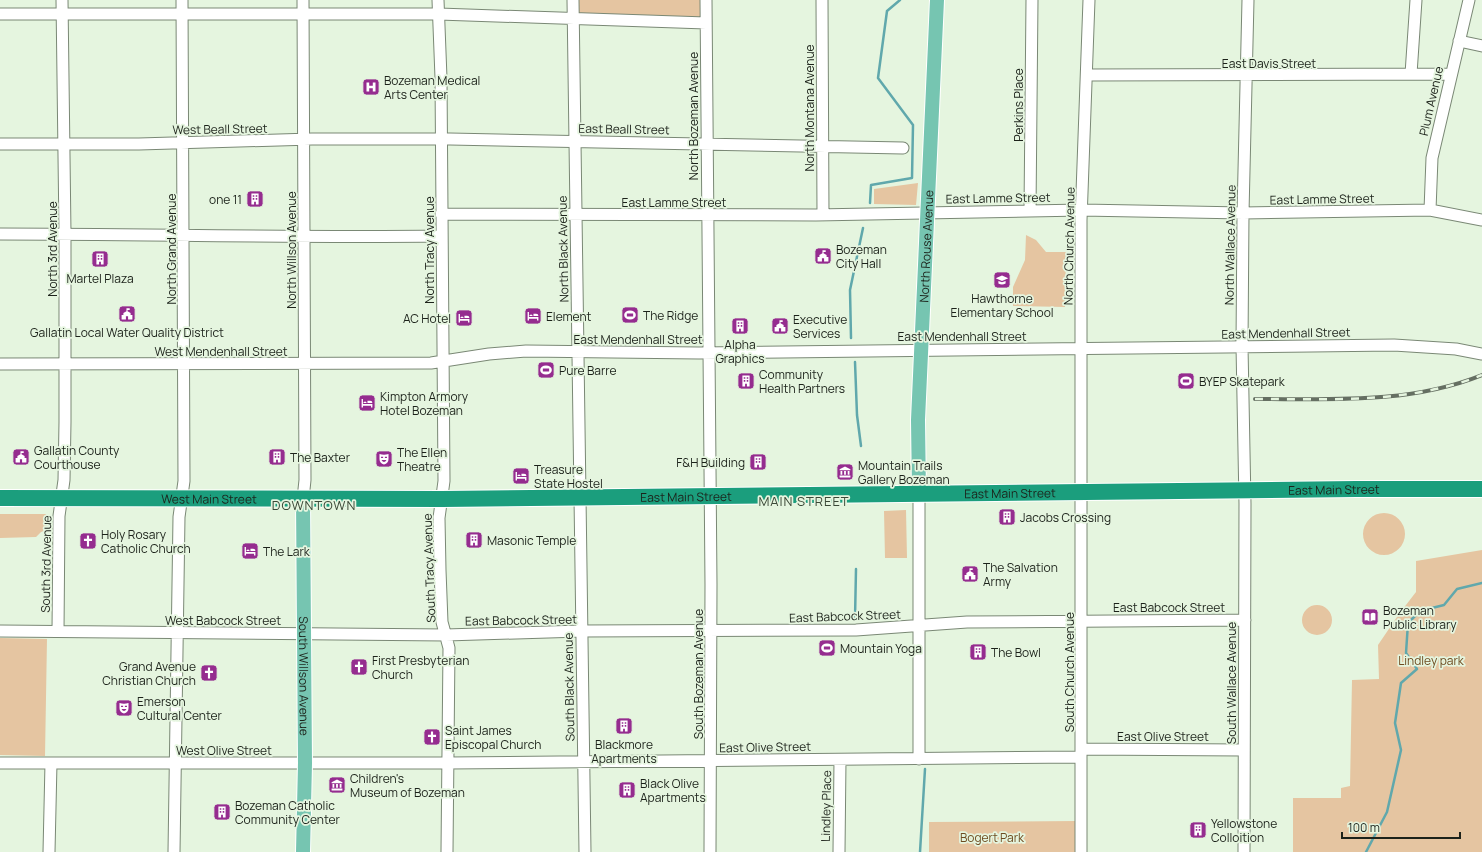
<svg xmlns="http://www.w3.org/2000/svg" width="1482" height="852" viewBox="0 0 1482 852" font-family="Manrope,sans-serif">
  <rect width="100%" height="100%" fill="#e5f5df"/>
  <path fill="#e5c5a1" d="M 573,0 L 706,0 L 706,23 L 574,19 Z
    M 918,183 L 916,205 L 874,204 L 874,189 Z
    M 1026,235 L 1036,240 L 1046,252 L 1066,252 L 1065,307 L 1013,306 L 1013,287 L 1025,260 Z
    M 906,510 L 907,558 L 885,558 L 884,511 Z
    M1363 534a21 21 0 1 1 42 0a21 21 0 1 1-42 0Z
    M 0,514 L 46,514 L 47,530 L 41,532 L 36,537 L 0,538 Z
    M 1482,550 L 1482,852 L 1293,852 L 1293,798 L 1341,798 L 1341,788 L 1350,786 L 1352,680 L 1379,679 L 1378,645 L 1399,614 L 1416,592 L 1416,561 Z
    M1302 620a15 15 0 1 1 30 0a15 15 0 1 1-30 0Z
    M 0,638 L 47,639 L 45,756 L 0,755 Z
    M 1077,821 L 1077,852 L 929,852 L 929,822 Z"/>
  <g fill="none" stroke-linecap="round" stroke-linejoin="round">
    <path stroke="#60a8ac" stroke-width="2.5" d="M 870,203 L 871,185 L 912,178 L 913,125 L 878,78 L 887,11 L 900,0
      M 851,338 L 850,290 L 863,228
      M 855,362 L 857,415 L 861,446
      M 855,619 L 856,569
      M 920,852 L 925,769
      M 1366,852 L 1387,812 L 1401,750 L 1395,723 L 1401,683 L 1417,669 L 1406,653 L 1408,623 L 1420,611 L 1444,605 L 1457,589 L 1482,583"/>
    <g stroke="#7a8875" stroke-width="13">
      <path id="minor" d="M 438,0 L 441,78 L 444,481 L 439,518 L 440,570 L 442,622 L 449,648 L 447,852
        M 573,0 L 585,852
        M 706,0 L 711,584 L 710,852
        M 822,0 L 823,215
        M 0,14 L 439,14 L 706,23
        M 1459,41 L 1482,46
        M 1411,74 L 1416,0
        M 1088,75 L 1451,74
        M 0,144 L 139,144 L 312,139 L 450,139 L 903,148
        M 1430,210 L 1432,158 L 1469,0
        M 1030,211 L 1032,0
        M 441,214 L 816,215 L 1082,210 L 1243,213 L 1430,210 L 1482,220
        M 0,234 C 147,234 294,238 441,236
        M 0,364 L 431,363 L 489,354 L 526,351 L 699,353 L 1394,345 L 1456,349 L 1482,354
        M 303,499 L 305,480 L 303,0
        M 0,631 L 446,635 L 581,631 L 856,630 L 967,622 L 1245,620
        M 58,631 L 59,516 L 64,480 L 65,422 L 65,234 L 62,0
        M 1082,749 L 1244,750
        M 919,759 L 919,493
        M 0,763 L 448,763 L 1081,757
        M 49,852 L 51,763
        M 174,852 L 179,517 L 184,481 L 182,0
        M 839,852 L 840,760
        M 1081,852 L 1081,220 L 1089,0
        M 1244,852 L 1245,504 L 1242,346 L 1243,213 L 1248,0"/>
    </g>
    <g stroke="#fff" stroke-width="16">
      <g id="major">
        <path id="s1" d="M 919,493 L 918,420 L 937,0"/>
        <path id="s2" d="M 303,499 L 305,763 L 303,852"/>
      </g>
    </g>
    <g stroke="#fff" stroke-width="18">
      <g id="highway">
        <path id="s3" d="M 0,498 L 442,499 L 1356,489 L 1482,489"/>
      </g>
    </g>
    <use href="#minor" stroke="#fff" stroke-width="11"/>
    <use href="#major" stroke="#76c5b1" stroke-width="14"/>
    <use href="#highway" stroke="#1b9e7d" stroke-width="16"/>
    <g stroke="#656f62" stroke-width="4">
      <path id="rail" d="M 1255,399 C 1331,399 1410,404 1482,375"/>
    </g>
    <use href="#rail" stroke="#e5f5df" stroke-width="2.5" stroke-dasharray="8" stroke-linecap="butt"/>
  </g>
  <defs>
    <g id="hospital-square" transform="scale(0.9)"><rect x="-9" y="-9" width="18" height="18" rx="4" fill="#952c8f" stroke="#e5f5df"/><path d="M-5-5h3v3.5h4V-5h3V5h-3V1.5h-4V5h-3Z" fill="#fff"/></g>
    <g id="building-square" transform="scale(0.9)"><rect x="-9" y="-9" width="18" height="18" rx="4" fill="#952c8f" stroke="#e5f5df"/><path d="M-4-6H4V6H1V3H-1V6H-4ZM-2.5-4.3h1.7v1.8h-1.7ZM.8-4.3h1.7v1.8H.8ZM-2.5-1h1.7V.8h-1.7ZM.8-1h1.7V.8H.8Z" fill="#fff"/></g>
    <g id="civic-square" transform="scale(0.9)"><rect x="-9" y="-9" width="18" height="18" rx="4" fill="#952c8f" stroke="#e5f5df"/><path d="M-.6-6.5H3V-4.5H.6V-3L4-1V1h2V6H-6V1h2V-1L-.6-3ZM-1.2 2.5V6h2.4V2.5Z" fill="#fff"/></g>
    <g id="school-square" transform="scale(0.9)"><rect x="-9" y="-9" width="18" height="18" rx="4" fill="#952c8f" stroke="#e5f5df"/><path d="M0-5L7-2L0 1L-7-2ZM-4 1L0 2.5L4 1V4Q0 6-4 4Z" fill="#fff"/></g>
    <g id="stadium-square" transform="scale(0.9)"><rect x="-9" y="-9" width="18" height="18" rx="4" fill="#952c8f" stroke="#e5f5df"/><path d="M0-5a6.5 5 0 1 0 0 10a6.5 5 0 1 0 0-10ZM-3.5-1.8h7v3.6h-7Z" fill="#fff"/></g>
    <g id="hotel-square" transform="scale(0.9)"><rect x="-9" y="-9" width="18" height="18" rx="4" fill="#952c8f" stroke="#e5f5df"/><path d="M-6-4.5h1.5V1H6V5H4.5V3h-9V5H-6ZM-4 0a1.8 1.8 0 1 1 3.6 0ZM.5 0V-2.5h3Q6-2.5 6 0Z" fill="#fff"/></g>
    <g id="theatre-square" transform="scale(0.9)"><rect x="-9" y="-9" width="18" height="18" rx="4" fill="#952c8f" stroke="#e5f5df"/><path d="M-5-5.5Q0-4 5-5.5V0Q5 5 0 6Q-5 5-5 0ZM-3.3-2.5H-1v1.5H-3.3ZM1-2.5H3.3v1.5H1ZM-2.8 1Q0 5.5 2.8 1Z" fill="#fff"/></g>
    <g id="museum-square" transform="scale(0.9)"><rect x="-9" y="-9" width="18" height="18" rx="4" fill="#952c8f" stroke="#e5f5df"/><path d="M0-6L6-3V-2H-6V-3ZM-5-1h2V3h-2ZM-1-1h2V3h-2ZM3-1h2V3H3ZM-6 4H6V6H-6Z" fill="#fff"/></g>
    <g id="church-square" transform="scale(0.9)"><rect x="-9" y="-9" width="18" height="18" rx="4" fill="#952c8f" stroke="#e5f5df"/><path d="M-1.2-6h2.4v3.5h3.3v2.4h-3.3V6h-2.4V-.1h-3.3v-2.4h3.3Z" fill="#fff"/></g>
    <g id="library-square" transform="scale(0.9)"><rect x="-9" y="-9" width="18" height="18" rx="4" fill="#952c8f" stroke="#e5f5df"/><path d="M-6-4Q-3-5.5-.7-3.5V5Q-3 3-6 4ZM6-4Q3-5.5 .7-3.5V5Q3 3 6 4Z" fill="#fff"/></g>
  </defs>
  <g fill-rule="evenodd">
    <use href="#hospital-square" x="371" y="87"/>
    <use href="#building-square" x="255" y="199"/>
    <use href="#civic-square" x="823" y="256"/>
    <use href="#building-square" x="100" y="259"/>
    <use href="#school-square" x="1002" y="280"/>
    <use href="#civic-square" x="127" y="314"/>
    <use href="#stadium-square" x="630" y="315"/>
    <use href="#hotel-square" x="533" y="316"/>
    <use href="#hotel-square" x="464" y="318"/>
    <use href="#building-square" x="740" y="326"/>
    <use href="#civic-square" x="780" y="326"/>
    <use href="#stadium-square" x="546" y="370"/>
    <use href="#building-square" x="746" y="381"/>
    <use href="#stadium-square" x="1186" y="381"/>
    <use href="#hotel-square" x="367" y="403"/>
    <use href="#civic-square" x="21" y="457"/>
    <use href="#building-square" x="277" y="457"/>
    <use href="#theatre-square" x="384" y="459"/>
    <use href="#building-square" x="758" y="462"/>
    <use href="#museum-square" x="845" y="472"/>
    <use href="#hotel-square" x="521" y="476"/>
    <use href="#building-square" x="1007" y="517"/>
    <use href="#building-square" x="474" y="540"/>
    <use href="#church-square" x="88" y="541"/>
    <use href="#hotel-square" x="250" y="551"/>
    <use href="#civic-square" x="970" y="574"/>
    <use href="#library-square" x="1370" y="617"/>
    <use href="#stadium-square" x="827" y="648"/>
    <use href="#building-square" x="978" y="652"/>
    <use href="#church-square" x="359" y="667"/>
    <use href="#church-square" x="209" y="673"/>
    <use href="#theatre-square" x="124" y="708"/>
    <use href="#building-square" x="624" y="726"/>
    <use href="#church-square" x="432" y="737"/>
    <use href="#museum-square" x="337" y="785"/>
    <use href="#building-square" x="627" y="790"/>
    <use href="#building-square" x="222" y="812"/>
    <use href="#building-square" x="1198" y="830"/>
  </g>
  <g text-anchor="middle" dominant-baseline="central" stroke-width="3.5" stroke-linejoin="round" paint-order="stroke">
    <g font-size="12" fill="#1c221a" stroke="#e5f5df">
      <text x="1269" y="63">East Davis Street</text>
      <text transform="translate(1431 101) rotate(-77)">Plum Avenue</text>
      <text transform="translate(1018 105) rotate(-90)">Perkins Place</text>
      <text transform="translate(809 108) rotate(-90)">North Montana Avenue</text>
      <text transform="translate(693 116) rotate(-90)">North Bozeman Avenue</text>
      <text transform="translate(220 129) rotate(-1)">West Beall Street</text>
      <text transform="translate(624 129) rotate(1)">East Beall Street</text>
      <text transform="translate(998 198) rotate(-1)">East Lamme Street</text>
      <text transform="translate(1322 199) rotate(-1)">East Lamme Street</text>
      <text x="674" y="202">East Lamme Street</text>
      <text transform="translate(1230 245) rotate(-89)">North Wallace Avenue</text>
      <text transform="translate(1069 246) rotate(-89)">North Church Avenue</text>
      <text stroke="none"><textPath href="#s1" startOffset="247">North Rouse Avenue</textPath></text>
      <text transform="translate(52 249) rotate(-90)">North 3rd Avenue</text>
      <text transform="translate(171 249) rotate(-90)">North Grand Avenue</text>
      <text transform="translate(563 249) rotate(-91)">North Black Avenue</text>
      <text transform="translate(291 250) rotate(-90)">North Willson Avenue</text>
      <text transform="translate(429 250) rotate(-90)">North Tracy Avenue</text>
      <text transform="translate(1286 333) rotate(-1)">East Mendenhall Street</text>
      <text x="962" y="336">East Mendenhall Street</text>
      <text x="638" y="339">East Mendenhall Street</text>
      <text x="221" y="351">West Mendenhall Street</text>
      <text stroke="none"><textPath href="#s3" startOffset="1334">East Main Street</textPath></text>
      <text stroke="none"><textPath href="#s3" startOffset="1010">East Main Street</textPath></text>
      <text stroke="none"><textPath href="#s3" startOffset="686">East Main Street</textPath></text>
      <text stroke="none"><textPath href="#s3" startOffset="209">West Main Street</textPath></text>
      <text transform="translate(46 564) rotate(-89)">South 3rd Avenue</text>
      <text transform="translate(429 568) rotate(-92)">South Tracy Avenue</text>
      <text x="1169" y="607">East Babcock Street</text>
      <text transform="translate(845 616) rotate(-2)">East Babcock Street</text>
      <text x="223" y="620">West Babcock Street</text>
      <text transform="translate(521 620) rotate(-1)">East Babcock Street</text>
      <text transform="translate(1069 672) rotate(-90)">South Church Avenue</text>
      <text transform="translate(698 674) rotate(-90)">South Bozeman Avenue</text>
      <text stroke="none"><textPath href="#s2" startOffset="177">South Willson Avenue</textPath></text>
      <text transform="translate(1231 683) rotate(-90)">South Wallace Avenue</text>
      <text transform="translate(569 687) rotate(-91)">South Black Avenue</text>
      <text x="1163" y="736">East Olive Street</text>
      <text transform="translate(765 747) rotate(-1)">East Olive Street</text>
      <text x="224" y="750">West Olive Street</text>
      <text transform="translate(826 806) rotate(-89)">Lindley Place</text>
    </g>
    <g font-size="12" fill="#1c221a" stroke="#e5f5df" text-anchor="start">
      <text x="384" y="80">Bozeman Medical<tspan x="384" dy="14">Arts Center</tspan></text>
      <text x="242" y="199" text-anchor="end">one 11</text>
      <text x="836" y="249">Bozeman<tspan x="836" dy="14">City Hall</tspan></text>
      <text x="100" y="278" text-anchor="middle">Martel Plaza</text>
      <text x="1002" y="298" text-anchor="middle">Hawthorne<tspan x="1002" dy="14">Elementary School</tspan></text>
      <text x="643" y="315">The Ridge</text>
      <text x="546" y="316">Element</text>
      <text x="451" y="318" text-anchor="end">AC Hotel</text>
      <text x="793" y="319">Executive<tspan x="793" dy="14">Services</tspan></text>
      <text x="127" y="332" text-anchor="middle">Gallatin Local Water Quality District</text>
      <text x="740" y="344" text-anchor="middle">Alpha<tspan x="740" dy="14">Graphics</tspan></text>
      <text x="559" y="370">Pure Barre</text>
      <text x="759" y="374">Community<tspan x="759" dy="14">Health Partners</tspan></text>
      <text x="1199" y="381">BYEP Skatepark</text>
      <text x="380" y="396">Kimpton Armory<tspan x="380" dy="14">Hotel Bozeman</tspan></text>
      <text x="34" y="450">Gallatin County<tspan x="34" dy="14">Courthouse</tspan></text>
      <text x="397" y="452">The Ellen<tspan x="397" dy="14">Theatre</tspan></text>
      <text x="290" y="457">The Baxter</text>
      <text x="745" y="462" text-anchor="end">F&amp;H Building</text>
      <text x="858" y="465">Mountain Trails<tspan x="858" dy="14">Gallery Bozeman</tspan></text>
      <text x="534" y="469">Treasure<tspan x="534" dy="14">State Hostel</tspan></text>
      <text x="1020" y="517">Jacobs Crossing</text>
      <text x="101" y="534">Holy Rosary<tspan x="101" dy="14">Catholic Church</tspan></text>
      <text x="487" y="540">Masonic Temple</text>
      <text x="263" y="551">The Lark</text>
      <text x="983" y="567">The Salvation<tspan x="983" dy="14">Army</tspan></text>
      <text x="1383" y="610">Bozeman<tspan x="1383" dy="14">Public Library</tspan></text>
      <text x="840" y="648">Mountain Yoga</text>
      <text x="991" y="652">The Bowl</text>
      <text x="372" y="660">First Presbyterian<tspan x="372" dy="14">Church</tspan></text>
      <text x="196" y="666" text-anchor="end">Grand Avenue<tspan x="196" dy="14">Christian Church</tspan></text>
      <text x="137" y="701">Emerson<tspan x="137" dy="14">Cultural Center</tspan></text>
      <text x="445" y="730">Saint James<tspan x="445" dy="14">Episcopal Church</tspan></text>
      <text x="624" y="744" text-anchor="middle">Blackmore<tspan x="624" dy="14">Apartments</tspan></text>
      <text x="350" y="778">Children's<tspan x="350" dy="14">Museum of Bozeman</tspan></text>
      <text x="640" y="783">Black Olive<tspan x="640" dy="14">Apartments</tspan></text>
      <text x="235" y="805">Bozeman Catholic<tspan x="235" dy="14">Community Center</tspan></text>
      <text x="1211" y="823">Yellowstone<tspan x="1211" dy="14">Colloition</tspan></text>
    </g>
    <g font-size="12" fill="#6e4c20" stroke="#e5f5df">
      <text x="1431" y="660">Lindley park</text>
      <text x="992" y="837">Bogert Park</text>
    </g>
    <g font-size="13" letter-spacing="1" fill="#3b4837" stroke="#e5f5df">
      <text x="804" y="501">MAIN STREET</text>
      <text x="314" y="505">DOWNTOWN</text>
    </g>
  </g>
  <path d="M1342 832v6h118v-6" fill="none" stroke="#1c221a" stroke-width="2"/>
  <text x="1348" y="832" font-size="12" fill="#1c221a" stroke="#e5f5df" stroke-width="3" paint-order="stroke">100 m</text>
</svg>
